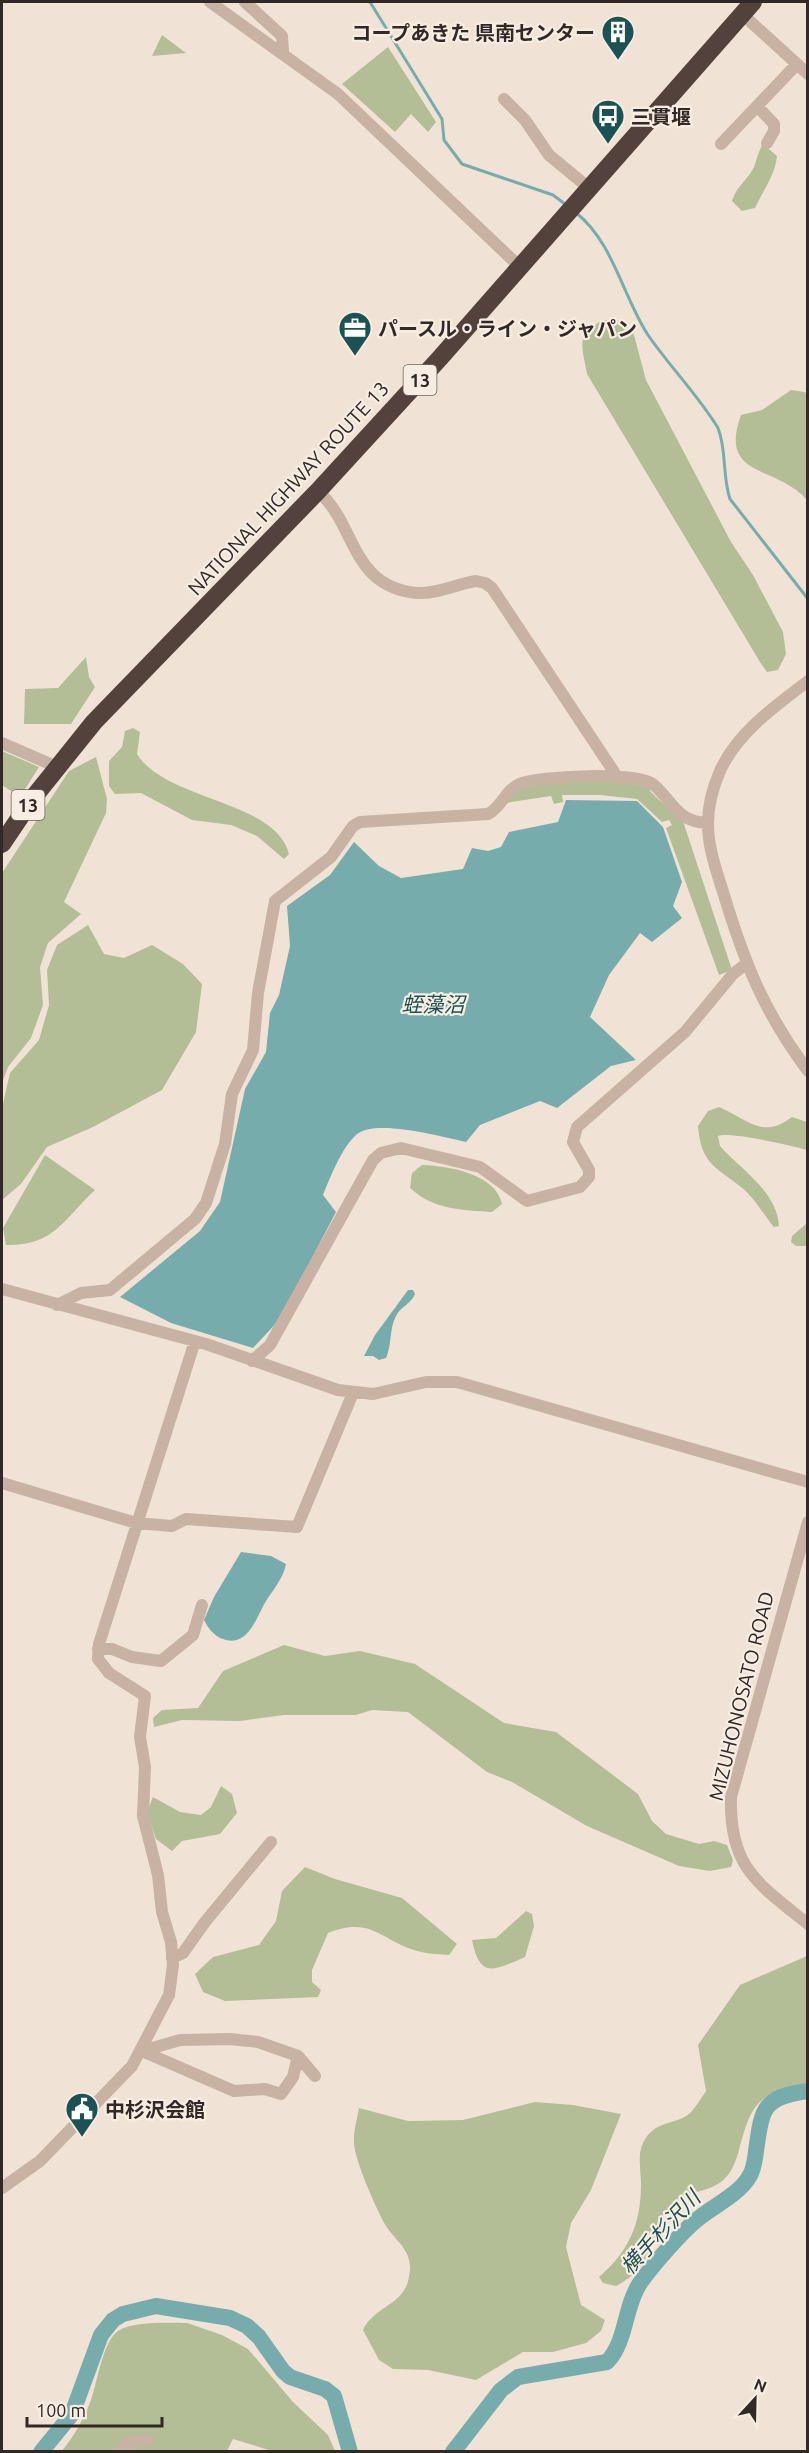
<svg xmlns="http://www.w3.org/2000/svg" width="809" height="2453" viewBox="0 0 809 2453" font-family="Ubuntu,'Noto Sans JP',sans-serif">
  <rect width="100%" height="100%" fill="#f0e3d6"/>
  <path fill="#b3be97" d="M 162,35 L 186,53 L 152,56 Z
    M 388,47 L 436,122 L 428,132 L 411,114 L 395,132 L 342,84 Z
    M 763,144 L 777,156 C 775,176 763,190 755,208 L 742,211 L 732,201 C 738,184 747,181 754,167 C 757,159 758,152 763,144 Z
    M 603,320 L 617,320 L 625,323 L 634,335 L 646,380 L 731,542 L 753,575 L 783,632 L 786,654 L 778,670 L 767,672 L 760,662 L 587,374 C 582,346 575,335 603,320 Z
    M 791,390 L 805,392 L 807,395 L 807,500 C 776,464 718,479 741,415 L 762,410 Z
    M 86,657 L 89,677 L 95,687 L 71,724 L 24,724 L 25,689 L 58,688 Z
    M 133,728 L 140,732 L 137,754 C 166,801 276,800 289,854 L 284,859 L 257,836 L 231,825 L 192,820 L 141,793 L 115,794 L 109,786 L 109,761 L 122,747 L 125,731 Z
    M 2,751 L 39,767 L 20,797 L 2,785 Z
    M 96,757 L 107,799 L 106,813 L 64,902 L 81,914 L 48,943 L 40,967 L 43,1005 L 31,1038 L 8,1067 L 2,1083 L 2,873 L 69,771 Z
    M 597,778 L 650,787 L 650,791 C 661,803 673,811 683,821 L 732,970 L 719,975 L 666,828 L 672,825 L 669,820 L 662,822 L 637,799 L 600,795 L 562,795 L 563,802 L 554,804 L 551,796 L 505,803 L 523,785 Z
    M 88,925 L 104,954 L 124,958 L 152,945 L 183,964 L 202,984 L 196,1032 L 162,1090 L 93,1127 L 47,1147 L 21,1184 L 2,1200 L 2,1108 L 10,1073 L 39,1040 L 49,1005 L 47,970 L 57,945 Z
    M 719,1107 C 748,1119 762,1140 792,1117 L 807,1122 L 807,1150 C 792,1146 730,1131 718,1136 L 720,1146 C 741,1170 777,1191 779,1226 L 774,1227 C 763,1214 754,1197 741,1187 C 714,1166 701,1163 698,1126 L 708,1111 Z
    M 45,1155 L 95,1190 C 63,1220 54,1246 6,1245 L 3,1228 Z
    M 422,1165 C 449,1166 496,1174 502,1204 L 492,1212 C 462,1210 434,1210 410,1188 L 412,1173 Z
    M 807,1223 L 807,1246 L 796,1246 L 791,1242 L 792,1236 Z
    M 284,1645 L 325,1656 L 360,1651 L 415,1664 L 504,1723 L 556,1732 L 638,1794 L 652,1821 L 666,1834 L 699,1844 L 714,1841 L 727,1845 L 733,1860 L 731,1867 L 710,1871 L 679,1866 L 587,1826 L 512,1782 L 487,1772 L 408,1712 L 372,1710 L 356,1715 L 284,1715 L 240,1721 L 182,1720 L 154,1727 L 153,1718 L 162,1710 L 198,1708 L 223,1671 Z
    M 221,1786 L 232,1794 L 237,1813 L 220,1834 L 182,1841 L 172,1851 L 156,1839 L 147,1812 L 153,1797 L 180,1812 L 201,1815 L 211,1807 Z
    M 305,1867 L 335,1879 L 402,1898 L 457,1944 L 449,1955 C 440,1954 430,1954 421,1952 C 381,1943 375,1915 328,1933 L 312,1970 L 312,1982 L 321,1990 L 318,1997 L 225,2001 L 203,1992 L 195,1974 L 213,1957 L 259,1945 L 276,1921 L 282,1891 Z
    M 526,1911 L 532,1914 L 534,1926 L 525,1957 C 495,1970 480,1980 472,1940 L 496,1938 Z
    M 807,1956 L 807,2083 C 758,2094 752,2101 739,2150 C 736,2161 731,2175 721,2182 C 705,2194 680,2191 669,2208 C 648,2241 656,2265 616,2286 L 603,2283 L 599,2277 C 629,2251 641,2224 641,2184 C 641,2171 637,2155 643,2143 C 654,2120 675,2125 689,2114 C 695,2109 701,2098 706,2091 L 698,2045 L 740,1985 Z
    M 535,2102 L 573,2105 L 621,2114 L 591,2190 L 571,2223 L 566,2247 L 581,2305 L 605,2320 L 601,2331 L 586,2343 L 553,2352 L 523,2352 L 476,2380 L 428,2370 L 393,2369 L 379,2360 L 363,2330 C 375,2305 404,2306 409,2277 C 415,2249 394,2242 383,2221 C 374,2203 356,2163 354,2144 C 353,2133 357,2119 359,2108 L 408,2121 L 463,2120 Z
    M 187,2323 L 222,2335 L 248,2349 L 293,2402 L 328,2435 L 335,2451 L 272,2451 L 233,2439 L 227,2451 L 61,2452 C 74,2436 84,2419 91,2400 C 97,2383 103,2341 118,2331 C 133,2321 168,2323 187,2323 Z"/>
  <path fill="#76adac" d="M 566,800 L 637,801 L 663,827 L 682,882 L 673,906 L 682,918 L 652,942 L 640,933 L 609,975 L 590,1017 L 636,1060 L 611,1066 L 557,1108 L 540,1101 L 480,1125 L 466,1142 C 442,1137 375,1118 356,1135 C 341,1149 331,1176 323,1195 L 336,1212 L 280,1319 L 253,1348 L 171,1323 L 120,1297 L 200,1231 L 220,1202 L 245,1089 L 266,1052 L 270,1013 L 279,995 L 290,946 L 287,906 L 330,875 L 354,842 L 379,866 L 401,878 L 463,869 L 472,848 L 488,851 L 501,847 L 509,832 L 558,822 Z
    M 408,1290 L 413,1290 L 415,1294 C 411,1304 400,1307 396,1316 C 389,1329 392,1345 386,1358 L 379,1360 L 373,1356 L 364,1356 L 375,1335 Z
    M 241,1552 L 271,1556 L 286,1564 C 284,1577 273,1590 266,1601 C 256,1618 248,1648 223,1639 C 214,1636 208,1628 204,1620 L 214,1597 Z"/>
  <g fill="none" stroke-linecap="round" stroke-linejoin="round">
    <path stroke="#76adac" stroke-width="3" d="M 370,2 L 442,119 L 444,140 L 462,164 L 553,195 L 565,204
      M 575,212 C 613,241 623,297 648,335 C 670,367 698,395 718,428 C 727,451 722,475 730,499 L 808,599"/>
    <path stroke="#76adac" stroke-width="16" d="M 41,2452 L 72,2414 L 101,2335 L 113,2320 L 123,2314 L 156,2306 L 230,2318 L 247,2326 L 259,2337 L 283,2371 L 290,2377 L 325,2389 L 334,2396 L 350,2452
      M 453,2452 L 501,2390 L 518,2377 L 607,2362 C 627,2341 624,2307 640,2283 C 652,2266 683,2230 699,2218 C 714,2206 739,2194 749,2177 C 754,2170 755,2159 756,2151 C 762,2109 762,2097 808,2091"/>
    <path stroke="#c8b2a3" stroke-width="12" d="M 210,2 L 338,94 L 519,266
      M 245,2 L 282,36 L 283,52
      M 742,14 L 808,74
      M 504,99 L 525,120 L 549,155 L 589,188
      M 758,107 L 774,124 L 774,131 L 767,143
      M 721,144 L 797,64
      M 318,491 C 357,525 350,587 417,593 C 437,594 457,584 476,581 L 485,583 L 492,588 L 618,778
      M 808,681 C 775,706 737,733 720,771 C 713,787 708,807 708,824 C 708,849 717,872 724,895 C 745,964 764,1012 808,1071
      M 2,743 L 57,767
      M 2,1289 L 206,1344 L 338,1390 L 373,1394 L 426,1382 L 457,1382 L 808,1482
      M 57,1305 L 81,1293 L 110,1290 L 195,1219 L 206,1203 L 225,1144 L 232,1094 L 253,1050 L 258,993 L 275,901 L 331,857 L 353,826 L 360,822 L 488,814 C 503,806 506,788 522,783 C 543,776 638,771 654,785 C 674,803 677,822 708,823
      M 252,1361 L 270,1345 L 373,1160 L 381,1153 L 401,1148 L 480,1167 L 527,1201 L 580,1187 L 589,1177 L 589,1170 L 573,1142 L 577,1127 L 685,1032 L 733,974 L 746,964
      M 2,1483 L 136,1523 L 172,1526 L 186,1519 L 297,1527 L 353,1393
      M 808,1522 L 731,1797 C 729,1867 757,1883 808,1924
      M 98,1649 L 112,1649 L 132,1657 L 161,1661 L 193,1635 L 202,1605
      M 172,1958 L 183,1953 L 205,1922 L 271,1842
      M 142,2051 L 234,2091 L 265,2089 L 281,2094 L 293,2077 L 298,2056
      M 142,2051 L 180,2040 L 230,2039 L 258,2042 L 298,2056 L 315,2076
      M 2,2188 L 40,2161 L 132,2066 L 169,1995 L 173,1965 L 171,1942 L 162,1912 L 158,1875 L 143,1816 L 145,1767 L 140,1737 L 145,1696 L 109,1673 L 98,1659 L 99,1644 L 195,1341
      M 120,2452 C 128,2440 135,2440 148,2440"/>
    <path stroke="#53423c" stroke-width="18" d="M 2,844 L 33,798 L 94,722 L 318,491 L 440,358 L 753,2"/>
  </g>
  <defs>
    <g id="building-pin" transform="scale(1.725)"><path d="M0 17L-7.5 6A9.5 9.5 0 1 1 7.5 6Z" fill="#1b5253" stroke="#f8ede2"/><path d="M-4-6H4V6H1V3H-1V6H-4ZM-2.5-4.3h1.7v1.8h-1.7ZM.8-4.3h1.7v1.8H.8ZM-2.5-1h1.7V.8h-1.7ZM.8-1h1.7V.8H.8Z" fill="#fff"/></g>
    <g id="bus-pin" transform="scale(1.725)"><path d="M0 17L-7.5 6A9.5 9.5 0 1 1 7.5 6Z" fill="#1b5253" stroke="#f8ede2"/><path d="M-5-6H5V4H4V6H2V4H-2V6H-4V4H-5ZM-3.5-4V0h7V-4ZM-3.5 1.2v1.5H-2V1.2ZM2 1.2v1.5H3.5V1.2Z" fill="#fff"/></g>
    <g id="office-pin" transform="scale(1.725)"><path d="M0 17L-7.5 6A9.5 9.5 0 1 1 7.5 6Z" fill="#1b5253" stroke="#f8ede2"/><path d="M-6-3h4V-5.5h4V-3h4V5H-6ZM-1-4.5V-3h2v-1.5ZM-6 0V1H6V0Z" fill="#fff"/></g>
    <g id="civic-pin" transform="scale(1.725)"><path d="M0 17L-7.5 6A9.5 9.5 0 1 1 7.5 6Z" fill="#1b5253" stroke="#f8ede2"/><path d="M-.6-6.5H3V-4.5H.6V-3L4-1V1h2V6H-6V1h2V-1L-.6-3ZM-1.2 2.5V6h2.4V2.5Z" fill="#fff"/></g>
  </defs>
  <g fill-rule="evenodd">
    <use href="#building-pin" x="618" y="32"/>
    <use href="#bus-pin" x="608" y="116"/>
    <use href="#office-pin" x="355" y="328"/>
    <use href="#civic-pin" x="82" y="2109"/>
  </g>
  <g text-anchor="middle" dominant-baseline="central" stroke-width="4.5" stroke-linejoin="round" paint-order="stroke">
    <g fill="#f8ede2" stroke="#6d635e" stroke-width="1.5">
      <rect x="403.5" y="365" width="33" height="30" rx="4.5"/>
      <rect x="11.5" y="790" width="33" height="30" rx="4.5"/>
    </g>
    <g font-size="18" font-weight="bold" fill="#322825">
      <text x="420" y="380">13</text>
      <text x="28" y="805">13</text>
    </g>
    <g font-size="20" font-weight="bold" fill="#322825" stroke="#f8ede2" text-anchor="start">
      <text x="595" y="32" text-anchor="end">コープあきた 県南センター</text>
      <text x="631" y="116">三貫堰</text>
      <text x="378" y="328">パースル・ライン・ジャパン</text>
      <text x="105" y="2109">中杉沢会館</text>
    </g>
    <g font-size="20" fill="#322825" stroke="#f8ede2">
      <text transform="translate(288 488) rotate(-47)">NATIONAL HIGHWAY ROUTE 13</text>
      <text transform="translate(741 1696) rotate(-76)">MIZUHONOSATO ROAD</text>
    </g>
    <g font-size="21" font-style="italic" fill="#1b5253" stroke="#f8ede2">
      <text x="433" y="1004">蛭藻沼</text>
      <text transform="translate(660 2232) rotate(-47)">横手杉沢川</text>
    </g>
  </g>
  <rect width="809" height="2453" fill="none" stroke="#322825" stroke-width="6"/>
  <g transform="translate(755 2399) rotate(22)" stroke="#f8ede2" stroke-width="4.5" paint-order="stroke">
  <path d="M0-4.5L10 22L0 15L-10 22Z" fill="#322825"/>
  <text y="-9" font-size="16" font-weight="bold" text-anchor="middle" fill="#322825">N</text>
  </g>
  <path d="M27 2417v9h135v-9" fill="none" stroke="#322825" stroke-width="3"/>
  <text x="36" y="2417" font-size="18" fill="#322825" stroke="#f8ede2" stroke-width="4.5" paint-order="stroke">100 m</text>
</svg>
